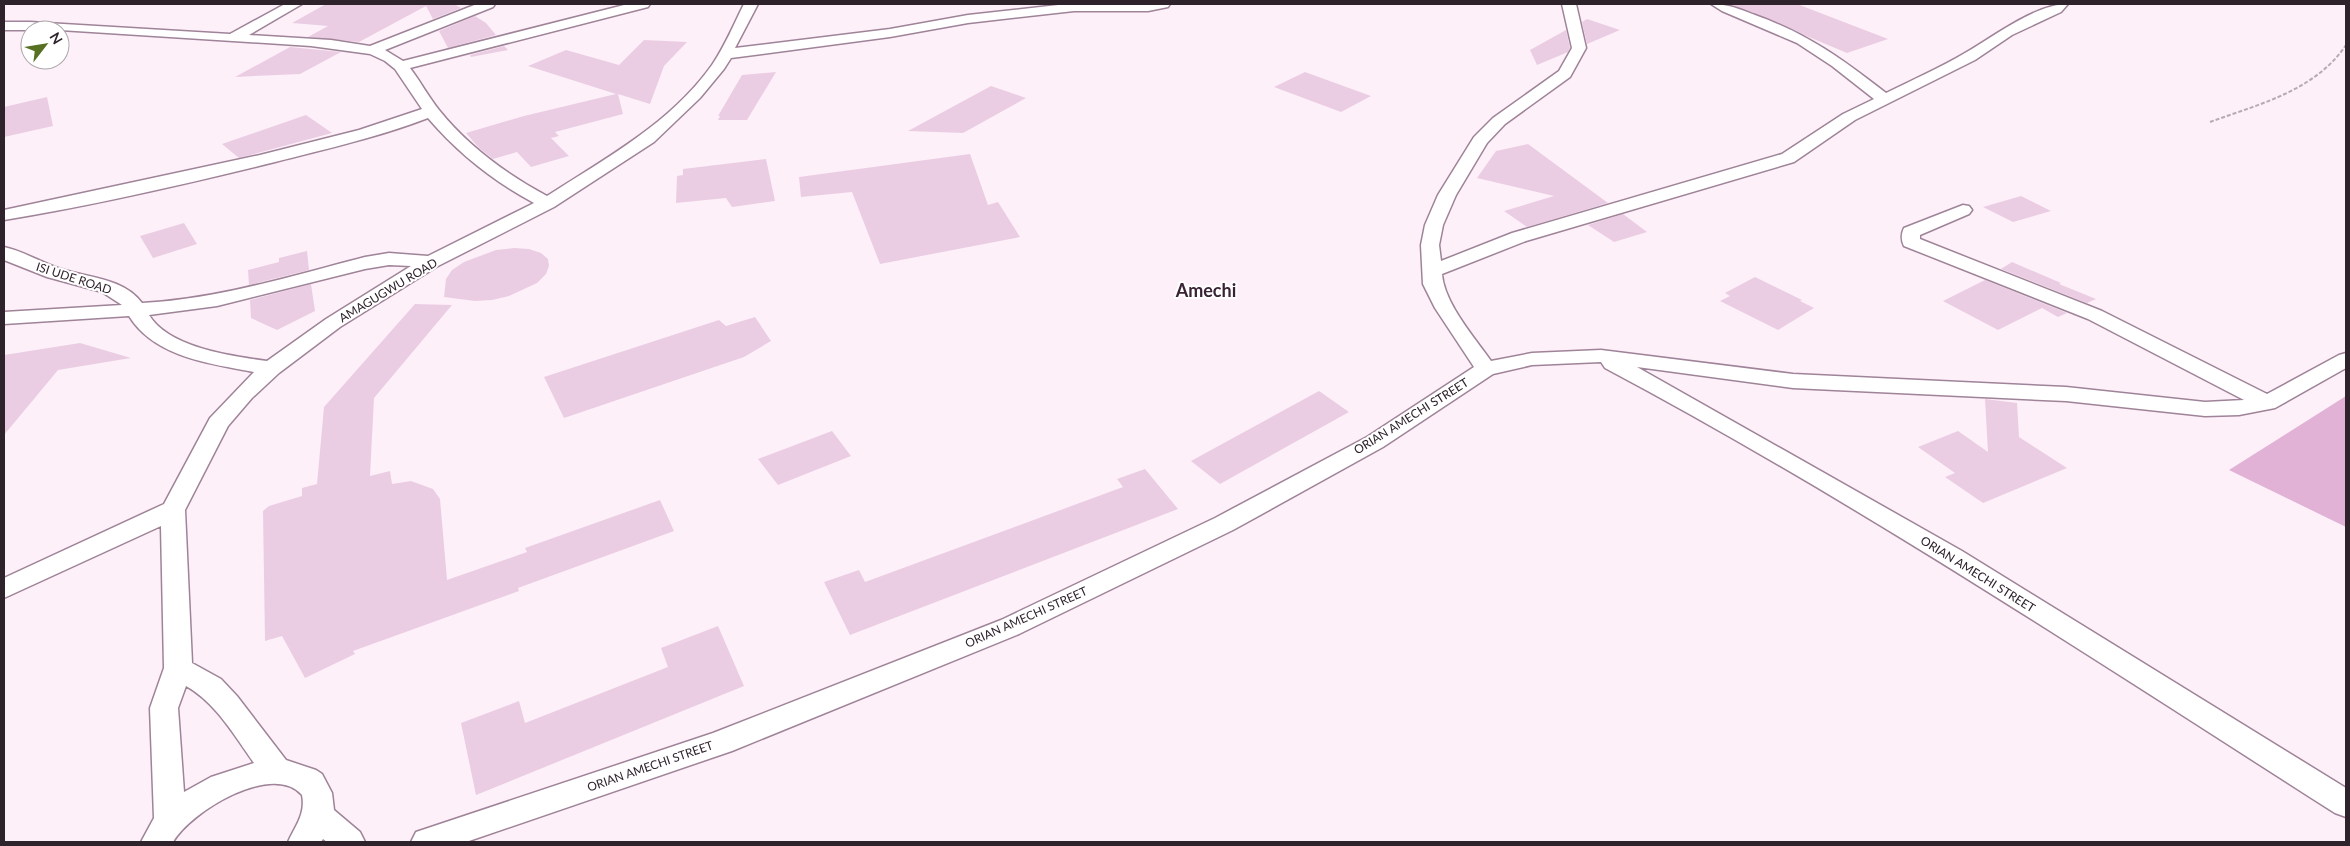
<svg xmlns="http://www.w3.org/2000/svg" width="2350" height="846" viewBox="0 0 2350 846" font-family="Lato,sans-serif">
  <rect width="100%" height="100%" fill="#fdf0f9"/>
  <path fill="#e1b2d5" d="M 2346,396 L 2346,527 L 2229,470 Z"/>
  <path fill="#ebcde3" d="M 326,4 L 454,4 L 461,8 L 433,19 L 426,6 L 359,42 L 308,37 L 328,26 L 292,23 Z
    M 1730,4 L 1797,4 L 1888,39 L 1847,53 Z
    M 475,16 L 486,23 L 496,35 L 448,48 L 439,31 Z
    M 1587,19 L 1620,30 L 1587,44 L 1582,22 Z
    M 1566,30 L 1570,48 L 1568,52 L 1537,65 L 1530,50 Z
    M 644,40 L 687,42 L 664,66 L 650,104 L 618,94 L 623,114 L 555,132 L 559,136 L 551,138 L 569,156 L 531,167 L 517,152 L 493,159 L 479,148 L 466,133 L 524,116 L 616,94 L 528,66 L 566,50 L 619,65 Z
    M 504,46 L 508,50 L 471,57 L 470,55 Z
    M 290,47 L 341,52 L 300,74 L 235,77 Z
    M 776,72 L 747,120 L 718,120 L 720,116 L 718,116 L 742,75 Z
    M 1305,72 L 1371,96 L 1341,112 L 1274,87 Z
    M 991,86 L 1026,98 L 963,133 L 908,131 Z
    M 47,97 L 53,126 L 4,137 L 4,107 Z
    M 306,115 L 332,133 L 239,158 L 222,144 Z
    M 1528,144 L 1608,203 L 1527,227 L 1504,211 L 1554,196 L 1477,178 L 1496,151 Z
    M 970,154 L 988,205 L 998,202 L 1020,237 L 880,264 L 852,192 L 801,197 L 799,177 Z
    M 766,159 L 775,201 L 732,207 L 726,198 L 676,203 L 677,176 L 683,175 L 683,169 Z
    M 2021,196 L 2051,211 L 2013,222 L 1983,207 Z
    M 1623,214 L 1647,232 L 1614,242 L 1588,225 Z
    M 184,223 L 197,244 L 153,258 L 140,236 Z
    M 514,248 L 529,249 L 541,253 L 548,259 L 549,266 L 546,274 L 537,283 L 509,296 L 492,300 L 475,301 L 444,297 L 446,279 L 452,270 L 464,262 L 496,250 Z
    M 307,251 L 309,270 L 249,285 L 248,270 L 279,262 L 279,258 Z
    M 2012,262 L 2061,283 L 2059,284 L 2096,299 L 2087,303 L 2001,269 Z
    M 1755,277 L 1802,300 L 1800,301 L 1814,308 L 1778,330 L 1720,301 L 1730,296 L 1725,293 Z
    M 1985,280 L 2067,313 L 2058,317 L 2042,308 L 1998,330 L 1943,301 Z
    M 311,284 L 315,311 L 277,330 L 251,318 L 250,300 Z
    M 415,304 L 452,305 L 374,398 L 370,476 L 390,471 L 392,484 L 411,481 L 433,489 L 440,499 L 447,580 L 527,552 L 525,548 L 660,500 L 674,531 L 518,588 L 519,591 L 353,651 L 355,654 L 305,678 L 282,636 L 265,641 L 263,511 L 269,506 L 302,496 L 302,488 L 317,484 L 324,407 Z
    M 755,317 L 771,341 L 744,357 L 564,418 L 544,377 L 719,320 L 726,326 Z
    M 80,343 L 131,358 L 58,370 L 4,435 L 4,355 Z
    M 1319,391 L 1349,412 L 1220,484 L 1191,461 Z
    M 1985,399 L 2017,403 L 2019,437 L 2067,468 L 1983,503 L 1945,477 L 1955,473 L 1918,447 L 1958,431 L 1988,452 Z
    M 832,431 L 851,456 L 778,485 L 758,459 Z
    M 1145,469 L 1178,509 L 850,635 L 824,582 L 859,570 L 865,582 L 1123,487 L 1117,479 Z
    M 718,626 L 744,686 L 476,795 L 461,723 L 519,701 L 525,723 L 668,667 L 661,648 Z"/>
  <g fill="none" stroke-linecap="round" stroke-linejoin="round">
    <g stroke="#9f8398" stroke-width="3">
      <path id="street" d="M 285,4 L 302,4 L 249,35 L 331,40 L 370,46 L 477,4 L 495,4 L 493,7 L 385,50 L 403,61 L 628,4 L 650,4 L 648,7 L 410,68 C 420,81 428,96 439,110 C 468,146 506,174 547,196 C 606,158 671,123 712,65 C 725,46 734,24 744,4 L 758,4 L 735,48 L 890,29 L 968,15 L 1067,4 L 1170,4 L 1168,7 L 1148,11 L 1074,11 L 968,23 L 890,37 L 731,58 L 724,69 L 700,98 L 654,142 L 554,207 L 438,266 L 340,327 L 279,373 L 252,398 L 228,426 L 185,510 L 192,663 L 221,679 L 237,696 L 286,760 L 316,770 L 322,774 L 332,793 L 334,810 L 360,832 L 365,842 L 327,842 L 323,839 L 321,842 L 288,842 C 295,826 306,814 302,795 C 273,761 190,812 173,842 L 141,842 L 154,818 L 150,708 L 164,668 L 161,526 L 4,598 L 4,578 L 164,504 L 210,418 L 254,372 C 211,364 154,357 129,316 L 4,324 L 4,312 L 122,305 L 102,292 L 47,277 L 4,260 L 4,247 C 23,251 40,262 58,268 C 86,278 123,277 142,303 C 218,299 291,276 365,257 L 389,253 L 428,256 L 534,203 C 493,181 458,153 428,118 C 379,137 326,149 275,162 C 186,184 95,205 4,220 L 4,210 L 260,155 L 359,130 L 422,109 L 395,69 L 385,61 L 370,54 L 311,46 L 60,30 L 4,30 L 4,22 L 30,22 L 230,34 ZM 389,265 L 411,266 L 326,319 L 267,361 C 232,356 169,348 149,315 L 217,306 L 365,269 ZM 186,686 C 216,703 234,735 254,763 L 211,777 L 184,792 L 178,708 Z
        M 1562,4 L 1576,4 L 1586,48 L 1570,77 L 1505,124 L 1487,143 L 1456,195 L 1443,225 L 1439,245 L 1441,261 L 1512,233 L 1782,154 L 1843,114 L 1874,99 L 1832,66 L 1797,43 L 1722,11 L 1711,4 C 1729,4 1739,9 1755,15 C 1808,34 1842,59 1886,93 C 1912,80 1940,68 1965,53 C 1993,37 2035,4 2068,4 L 2061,12 L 2012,35 L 1975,60 L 1855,120 L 1794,162 L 1526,241 L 1442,274 C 1444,303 1475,338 1491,361 L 1532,353 L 1601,350 L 1793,374 L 2066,387 L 2205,402 L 2244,400 L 2088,319 L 1904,246 C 1901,240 1901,234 1904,228 L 1963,205 L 1969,206 L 1972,210 L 1969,214 L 1920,235 L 1920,239 L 2102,311 L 2267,394 L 2339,355 L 2346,353 L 2346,368 L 2275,408 L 2239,415 L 2205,416 L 2066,401 L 1793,388 L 1637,367 L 1962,551 L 2346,788 L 2346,817 L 2335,813 C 2095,660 1857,502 1605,368 L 1601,362 L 1532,365 L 1493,374 L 1383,447 L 1233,530 L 1019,634 L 732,751 L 466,842 L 411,842 L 416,832 L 713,733 L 1001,620 L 1215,518 L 1367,437 L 1474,367 L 1435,308 L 1423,284 L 1421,245 L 1425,225 L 1438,195 L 1474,137 L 1493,118 L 1559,71 L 1572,48 Z"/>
    </g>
    <path stroke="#b7aab3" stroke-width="2" stroke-dasharray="4 2" stroke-linecap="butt" d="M 2210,122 C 2259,104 2315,91 2346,45"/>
    <use href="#street" fill="#fff" fill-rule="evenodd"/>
  </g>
  <g text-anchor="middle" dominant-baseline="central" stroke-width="4" stroke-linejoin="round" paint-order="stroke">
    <g font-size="12" fill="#2e232b" stroke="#fff">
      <text transform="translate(74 278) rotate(18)">ISI UDE ROAD</text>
      <text transform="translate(388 290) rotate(-31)">AMAGUGWU ROAD</text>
      <text transform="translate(1411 416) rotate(-32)">ORIAN AMECHI STREET</text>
      <text transform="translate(1978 574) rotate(32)">ORIAN AMECHI STREET</text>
      <text transform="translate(1026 617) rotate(-24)">ORIAN AMECHI STREET</text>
      <text transform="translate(650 766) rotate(-19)">ORIAN AMECHI STREET</text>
    </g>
    <g font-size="18" font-weight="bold" fill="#392334" stroke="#fff">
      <text x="1206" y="290">Amechi</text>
    </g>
  </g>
  <rect width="2350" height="846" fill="none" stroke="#2e232b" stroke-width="10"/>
  <g transform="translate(45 45) rotate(59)"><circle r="24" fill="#ffffff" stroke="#aba7aa"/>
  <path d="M0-4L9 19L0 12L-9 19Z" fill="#577022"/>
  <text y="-8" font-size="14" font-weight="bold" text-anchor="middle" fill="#2e232b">N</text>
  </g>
</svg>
